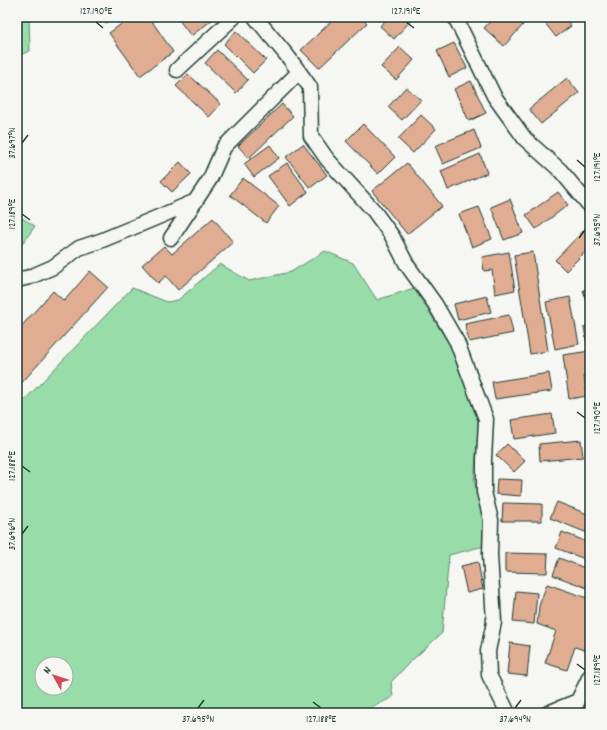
<svg xmlns="http://www.w3.org/2000/svg" width="607" height="730" viewBox="0 0 607 730" font-family="Dekko,sans-serif">
  <rect width="100%" height="100%" fill="#f6f6f2"/>
  <filter id="ink" filterUnits="userSpaceOnUse"><feTurbulence type="fractalNoise" baseFrequency=".025" numOctaves="2"/><feDisplacementMap in="SourceGraphic" scale="8" xChannelSelector="R" yChannelSelector="G"/><feConvolveMatrix kernelMatrix="1 2 1 2 8 2 1 2 1" color-interpolation-filters="sRGB"/></filter>
  <g filter="url(#ink)">
    <path fill="#98dda9" stroke="#5c8d6e" fill-rule="evenodd" d="M 17,17 L 29,17 L 30,51 L 17,56 Z
      M 17,215 L 35,226 L 17,251 Z
      M 325,251 L 353,263 L 377,300 L 414,288 L 450,345 L 479,422 L 474,481 L 482,512 L 484,546 L 449,555 L 442,633 L 410,662 L 391,682 L 393,697 L 371,708 L 370,713 L 17,713 L 17,408 L 132,288 L 167,302 L 178,300 L 220,264 L 249,281 L 291,272 ZM 42,664 L 66,664 L 66,688 L 42,688 Z"/>
    <path fill="#e0ad93" stroke="#1f3d34" d="M 101,17 L 114,17 L 106,23 Z
      M 131,17 L 149,17 L 173,52 L 140,76 L 109,33 Z
      M 182,17 L 216,17 L 191,36 L 179,20 Z
      M 336,17 L 361,17 L 367,23 L 319,68 L 301,50 Z
      M 388,17 L 411,17 L 413,18 L 394,39 L 380,26 Z
      M 494,17 L 514,17 L 523,25 L 504,46 L 484,28 Z
      M 537,17 L 564,17 L 571,26 L 556,37 L 541,18 Z
      M 236,31 L 266,60 L 253,73 L 224,44 Z
      M 454,43 L 467,68 L 449,77 L 437,51 Z
      M 400,47 L 414,60 L 396,80 L 381,67 Z
      M 217,50 L 248,80 L 236,93 L 205,63 Z
      M 188,74 L 221,104 L 209,117 L 176,86 Z
      M 567,78 L 579,93 L 541,124 L 529,109 Z
      M 471,81 L 486,113 L 469,121 L 454,89 Z
      M 406,87 L 421,100 L 402,120 L 388,107 Z
      M 282,104 L 293,116 L 249,158 L 238,146 Z
      M 421,115 L 436,129 L 413,153 L 398,139 Z
      M 363,124 L 395,157 L 378,174 L 346,141 Z
      M 474,130 L 481,148 L 443,164 L 435,146 Z
      M 303,144 L 327,175 L 310,188 L 286,157 Z
      M 270,145 L 279,158 L 254,177 L 244,164 Z
      M 480,154 L 487,173 L 448,190 L 441,171 Z
      M 180,162 L 191,174 L 172,192 L 161,181 Z
      M 287,163 L 308,192 L 290,206 L 268,176 Z
      M 407,163 L 442,206 L 407,234 L 372,191 Z
      M 243,178 L 279,206 L 266,223 L 230,195 Z
      M 558,192 L 568,205 L 536,229 L 526,215 Z
      M 510,199 L 523,233 L 504,240 L 491,207 Z
      M 479,207 L 492,239 L 472,247 L 459,214 Z
      M 213,218 L 233,242 L 178,290 L 166,276 L 158,283 L 142,265 L 164,246 L 172,254 Z
      M 586,228 L 590,232 L 590,247 L 566,271 L 555,260 Z
      M 509,252 L 515,290 L 495,294 L 492,270 L 484,271 L 482,257 Z
      M 533,252 L 548,351 L 530,354 L 514,255 Z
      M 90,271 L 108,287 L 17,388 L 17,331 L 53,291 L 64,301 Z
      M 590,288 L 590,305 L 588,305 L 583,290 Z
      M 487,296 L 491,312 L 458,320 L 454,304 Z
      M 570,297 L 579,344 L 555,349 L 546,302 Z
      M 509,315 L 513,333 L 469,342 L 465,324 Z
      M 590,325 L 590,343 L 587,344 L 584,327 Z
      M 590,351 L 590,375 L 584,376 L 587,396 L 569,399 L 563,355 Z
      M 549,373 L 552,391 L 495,399 L 492,382 Z
      M 552,414 L 555,433 L 514,439 L 511,420 Z
      M 581,440 L 583,457 L 540,461 L 539,444 Z
      M 507,444 L 525,461 L 514,472 L 496,455 Z
      M 497,479 L 522,480 L 521,496 L 496,494 Z
      M 557,502 L 590,515 L 590,534 L 550,518 Z
      M 503,503 L 542,504 L 542,521 L 502,521 Z
      M 562,532 L 590,543 L 590,561 L 556,548 Z
      M 505,553 L 548,554 L 547,573 L 505,572 Z
      M 559,558 L 590,570 L 590,589 L 553,575 Z
      M 478,562 L 483,589 L 467,593 L 461,566 Z
      M 547,584 L 590,599 L 590,644 L 587,651 L 575,647 L 567,670 L 545,663 L 556,631 L 537,624 L 539,606 Z
      M 516,591 L 537,593 L 534,624 L 513,622 Z
      M 510,643 L 530,646 L 527,676 L 507,674 Z"/>
    <g fill="none" stroke-linecap="round" stroke-linejoin="round">
      <g stroke="#1f3d34" stroke-width="10">
        <path id="lane" d="M 580,194 L 590,192"/>
      </g>
      <g stroke="#1f3d34" stroke-width="17">
        <path id="street" d="M 255,17 L 289,58 L 310,87 L 311,136 L 327,159 L 374,211 L 392,236 L 407,265 L 435,304 L 457,342 L 473,385 L 486,419 L 484,460 L 484,492 L 491,520 L 490,555 L 494,622 L 488,651 L 489,675 L 508,713
          M 455,17 L 494,96 L 525,139 L 560,170 L 590,206
          M 177,70 L 234,17
          M 171,238 L 210,179 L 224,147 L 299,72
          M 17,280 L 30,277 L 53,267 L 79,248 L 100,241 L 151,220 L 196,201
          M 548,713 L 578,701
          M 572,713 L 590,676"/>
      </g>
      <use href="#lane" stroke="#f6f6f2" stroke-width="7"/>
      <use href="#street" stroke="#f6f6f2" stroke-width="14"/>
    </g>
  </g>
  <path fill="none" stroke="#1f3d34" stroke-width="1.5" d="M 96,22 L 103,28M 406,22 L 414,28M 22,143 L 28,135M 577,160 L 585,167M 22,214 L 30,220M 579,238 L 585,230M 577,412 L 585,418M 22,466 L 30,472M 22,534 L 28,526M 577,664 L 585,670M 313,702 L 321,708M 198,708 L 204,700M 515,708 L 521,700"/>
  <rect width="607" height="730" fill="none" stroke="#f6f6f2" stroke-width="44"/>
  <g transform="translate(54 676) rotate(309)"><circle r="19" fill="#f6f6f2" stroke="#a0aca6"/>
  <path d="M0-3L7 15L0 10L-7 15Z" fill="#d1495b"/>
  <text y="-6" font-size="11" font-weight="bold" text-anchor="middle" fill="#1f3d34">N</text>
  </g>
  <rect x="22" y="22" width="563" height="686" fill="none" stroke="#1f3d34" stroke-width="1.5"/>
  <g font-size="10" text-anchor="middle" fill="#1f3d34">
    <text x="96" y="14">127.190°E</text>
    <text x="406" y="14">127.191°E</text>
    <text transform="translate(11 143) rotate(-90)" y="4">37.697°N</text>
    <text transform="translate(596 167) rotate(-90)" y="4">127.191°E</text>
    <text transform="translate(11 214) rotate(-90)" y="4">127.189°E</text>
    <text transform="translate(596 230) rotate(-90)" y="4">37.695°N</text>
    <text transform="translate(596 418) rotate(-90)" y="4">127.190°E</text>
    <text transform="translate(11 466) rotate(-90)" y="4">127.188°E</text>
    <text transform="translate(11 534) rotate(-90)" y="4">37.696°N</text>
    <text transform="translate(596 670) rotate(-90)" y="4">127.189°E</text>
    <text x="198" y="722">37.695°N</text>
    <text x="321" y="722">127.188°E</text>
    <text x="515" y="722">37.694°N</text>
  </g>
</svg>
